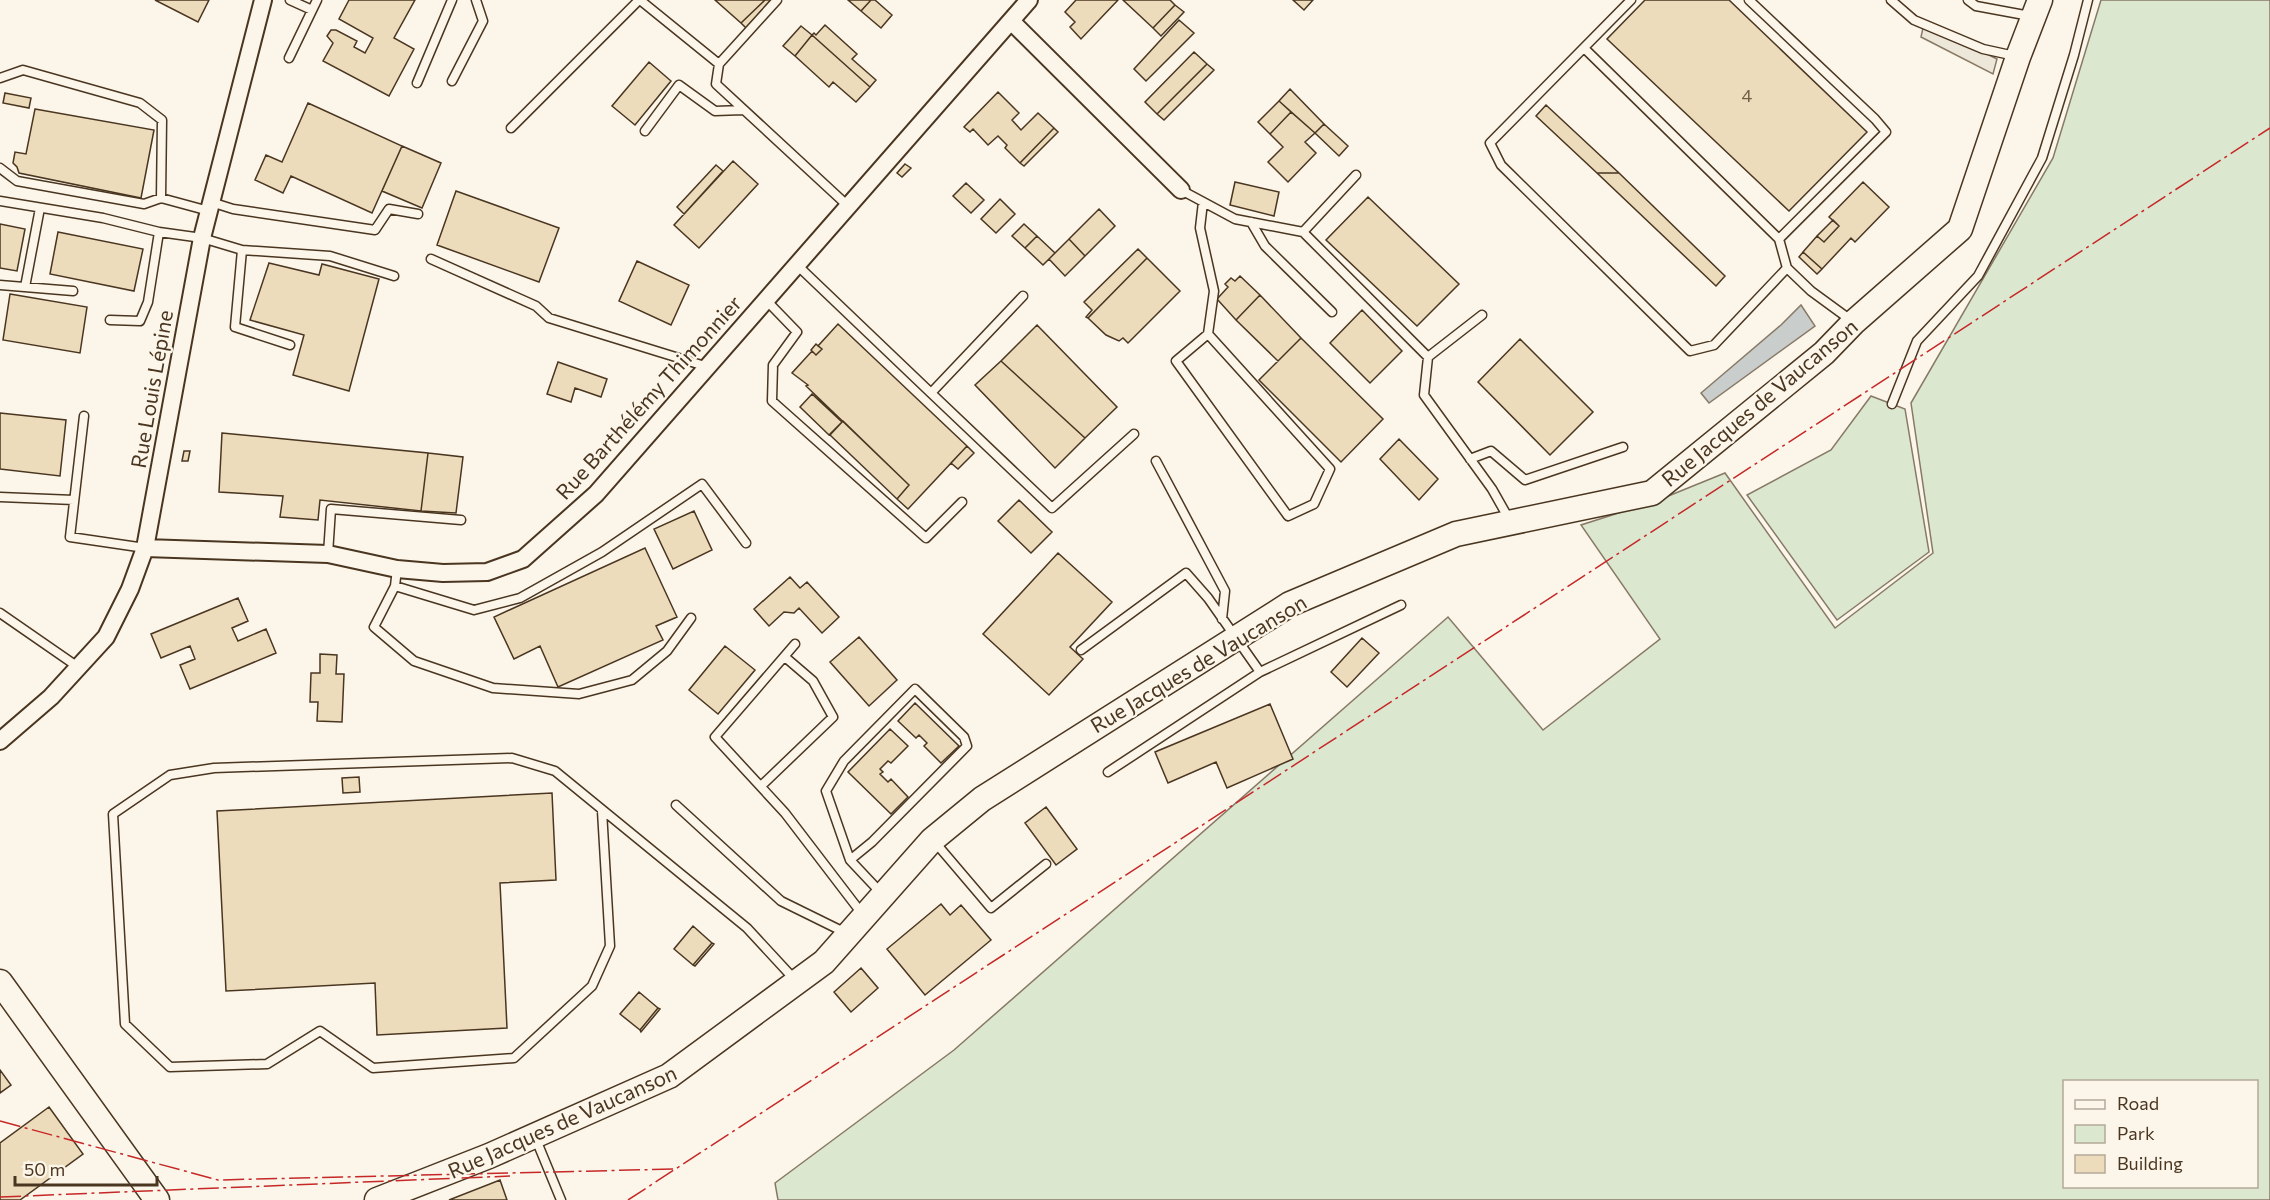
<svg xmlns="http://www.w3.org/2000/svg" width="2270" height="1200" viewBox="0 0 2270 1200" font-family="Commissioner,sans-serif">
  <rect width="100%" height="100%" fill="#fbf6e9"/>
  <path fill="#dce7d0" stroke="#887966" stroke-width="1.5" fill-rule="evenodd" d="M 2101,0 L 2270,0 L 2270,1200 L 778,1200 L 775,1183 L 954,1050 L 1448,617 L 1543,730 L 1660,639 L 1581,525 L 1656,501 L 1725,473 L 1835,628 L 1933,553 L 1911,403 L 2053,158 ZM 2064,1082 L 2256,1082 L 2256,1186 L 2064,1186 Z
    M 1871,396 L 1905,409 L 1929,552 L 1837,620 L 1747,495 L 1831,450 Z"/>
  <path fill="#ede7d9" stroke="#887966" stroke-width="1.5" d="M 1924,23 L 1997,59 L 1993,74 L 1921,37 Z"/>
  <path fill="#c9cecd" stroke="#887966" stroke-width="1.5" d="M 1801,305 L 1815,326 L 1709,403 L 1701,393 L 1781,325 Z"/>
  <path fill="#ecdcbc" stroke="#4a3520" stroke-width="1.5" d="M 155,0 L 209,0 L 198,22 Z
    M 349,0 L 415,0 L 394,38 L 414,49 L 389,96 L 323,61 L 333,43 L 327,36 L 331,30 L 336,30 L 357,41 L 354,47 L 365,53 L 373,38 L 339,19 Z
    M 715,0 L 765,0 L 741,23 Z
    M 765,0 L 771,0 L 746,28 L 741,23 Z
    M 848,0 L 871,0 L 861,11 Z
    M 871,0 L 875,0 L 892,15 L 881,28 L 861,11 Z
    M 1076,0 L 1118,0 L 1081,39 L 1070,27 L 1075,22 L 1065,12 Z
    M 1123,0 L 1170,0 L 1175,5 L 1153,28 Z
    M 1293,0 L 1313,0 L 1304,10 Z
    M 1645,0 L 1729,0 L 1867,132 L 1789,211 L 1607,39 Z
    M 1175,5 L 1184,12 L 1161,36 L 1153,28 Z
    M 1179,20 L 1194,33 L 1146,81 L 1134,69 Z
    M 825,25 L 857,54 L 852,59 L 876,80 L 870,87 L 812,35 L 814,33 L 816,35 Z
    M 801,26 L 812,35 L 795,56 L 783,46 Z
    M 812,35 L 870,87 L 856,102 L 833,82 L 829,87 L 795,56 Z
    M 1194,52 L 1207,64 L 1157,114 L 1145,102 Z
    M 649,62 L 671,81 L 635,125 L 612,106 Z
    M 1207,64 L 1214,70 L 1164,120 L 1157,114 Z
    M 1290,89 L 1324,124 L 1315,133 L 1279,101 Z
    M 998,92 L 1019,113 L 1012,120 L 1021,130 L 1038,113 L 1054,128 L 1020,163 L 1005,148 L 1007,145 L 998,136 L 988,145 L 973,129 L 970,132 L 964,127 Z
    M 5,93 L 31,98 L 29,108 L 3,103 Z
    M 1279,101 L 1291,112 L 1270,134 L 1258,122 Z
    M 308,103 L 402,146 L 372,213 L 291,176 L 283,193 L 255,180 L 266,155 L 282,162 Z
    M 1546,105 L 1619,173 L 1597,173 L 1536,116 Z
    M 35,109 L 154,130 L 141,198 L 19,173 L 17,167 L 13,163 L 15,152 L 26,154 Z
    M 1291,112 L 1315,133 L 1305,142 L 1316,153 L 1288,182 L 1268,162 L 1283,147 L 1270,134 Z
    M 1324,124 L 1348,146 L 1339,156 L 1315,133 Z
    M 1054,128 L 1058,132 L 1024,166 L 1020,163 Z
    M 402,146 L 441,163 L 422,208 L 382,191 Z
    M 733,161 L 758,184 L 699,248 L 674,225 Z
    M 905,164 L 911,168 L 902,177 L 897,173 Z
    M 716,165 L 723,171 L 684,214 L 677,207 Z
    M 1597,173 L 1619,173 L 1725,276 L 1716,286 Z
    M 1235,182 L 1279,192 L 1274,216 L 1230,205 Z
    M 1863,182 L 1889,207 L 1855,242 L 1851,238 L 1822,269 L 1803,252 L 1817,236 L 1824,242 L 1839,226 L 1829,217 Z
    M 966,183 L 984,200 L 971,213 L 953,196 Z
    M 456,191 L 559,228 L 539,282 L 437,245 Z
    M 1368,197 L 1459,284 L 1417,326 L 1326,240 Z
    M 1000,199 L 1015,214 L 996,233 L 981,219 Z
    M 1099,209 L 1115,226 L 1085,256 L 1069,239 Z
    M 1833,220 L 1839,226 L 1824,242 L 1817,236 Z
    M 0,224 L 25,229 L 17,271 L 0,268 Z
    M 1024,224 L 1037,236 L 1025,248 L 1012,236 Z
    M 58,232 L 143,249 L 134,291 L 50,274 Z
    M 1037,236 L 1055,253 L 1043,265 L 1025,248 Z
    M 1069,239 L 1085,256 L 1065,276 L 1049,259 Z
    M 1138,249 L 1147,258 L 1088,318 L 1086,317 L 1092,310 L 1084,302 Z
    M 1803,252 L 1822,269 L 1817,274 L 1799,257 Z
    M 1147,258 L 1180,291 L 1128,343 L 1123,338 L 1119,341 L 1106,335 L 1088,318 Z
    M 637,261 L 689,285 L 671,325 L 619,301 Z
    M 269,263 L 319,275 L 322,264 L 379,279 L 349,391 L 293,375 L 304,335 L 250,320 Z
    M 1240,276 L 1260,295 L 1236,320 L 1217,299 L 1228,287 L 1225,284 L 1231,278 L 1235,281 Z
    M 10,294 L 87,307 L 80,353 L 3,340 Z
    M 1260,295 L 1301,338 L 1278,361 L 1236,320 Z
    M 1362,310 L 1402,351 L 1370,383 L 1330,343 Z
    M 838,324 L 967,446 L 908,509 L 897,499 L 909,485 L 806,386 L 808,385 L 792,373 L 812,351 L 816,355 L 822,349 L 818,346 Z
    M 1037,325 L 1117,407 L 1085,438 L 1001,361 Z
    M 1301,338 L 1383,419 L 1341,462 L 1259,380 Z
    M 1520,339 L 1593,412 L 1550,455 L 1478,382 Z
    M 816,344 L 822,349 L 816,355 L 811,350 Z
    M 1001,361 L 1085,438 L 1055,468 L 975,385 Z
    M 558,362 L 607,379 L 601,397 L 575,388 L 571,402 L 547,394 Z
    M 812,394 L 842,422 L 829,435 L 800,407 Z
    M 0,413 L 66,420 L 60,476 L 0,469 Z
    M 843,421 L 909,485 L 897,499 L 830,435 Z
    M 222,433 L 428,453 L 421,511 L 320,500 L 318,520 L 280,517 L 283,496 L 219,492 Z
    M 1399,439 L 1438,479 L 1419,500 L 1380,459 Z
    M 967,446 L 974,453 L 958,469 L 951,463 Z
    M 184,451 L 190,451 L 188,461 L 182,461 Z
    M 428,453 L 463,457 L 456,513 L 421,511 Z
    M 1019,500 L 1052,532 L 1031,553 L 998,521 Z
    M 694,511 L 712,550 L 673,569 L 654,529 Z
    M 645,548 L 677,617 L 656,626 L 663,640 L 558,687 L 540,646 L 514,659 L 494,617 Z
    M 1058,553 L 1112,602 L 1070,647 L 1083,659 L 1049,695 L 983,634 Z
    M 790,577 L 800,588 L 807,582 L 839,617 L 822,633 L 799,608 L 794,613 L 784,612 L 769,626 L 754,609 Z
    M 238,598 L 248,621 L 232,628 L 238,641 L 266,629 L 276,653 L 190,689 L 180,665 L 195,659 L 190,646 L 161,658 L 151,634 Z
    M 859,637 L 897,680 L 869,706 L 830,662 Z
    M 1362,638 L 1379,653 L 1347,687 L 1331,672 Z
    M 725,646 L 755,670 L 718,714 L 689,690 Z
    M 320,654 L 337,655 L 336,674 L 344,674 L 342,722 L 317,721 L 318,702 L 310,702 L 311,673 L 320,673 Z
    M 915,703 L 959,746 L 941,763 L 924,746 L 927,743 L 919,735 L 916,738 L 898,721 Z
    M 1270,704 L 1293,759 L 1227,788 L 1216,762 L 1168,783 L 1155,752 Z
    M 890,729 L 908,746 L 891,763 L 888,761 L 880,769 L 883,772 L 880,774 L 888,782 L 891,779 L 908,797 L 891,814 L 848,772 Z
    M 359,777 L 360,792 L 343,793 L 342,778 Z
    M 552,793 L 556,880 L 500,883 L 507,1028 L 377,1035 L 375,983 L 226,991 L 217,811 Z
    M 1046,807 L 1077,849 L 1056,865 L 1025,823 Z
    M 941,904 L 950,915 L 961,905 L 991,940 L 925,995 L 887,949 Z
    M 693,926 L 712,943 L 693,965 L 674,949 Z
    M 712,943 L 714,944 L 695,966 L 693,965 Z
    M 861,968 L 878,988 L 851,1012 L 834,992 Z
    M 639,992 L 658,1008 L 640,1030 L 620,1014 Z
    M 658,1008 L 660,1009 L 641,1032 L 640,1030 Z
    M 0,1070 L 11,1085 L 0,1093 Z
    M 49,1107 L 83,1154 L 20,1200 L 0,1200 L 0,1143 Z
    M 500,1180 L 507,1200 L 449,1200 Z"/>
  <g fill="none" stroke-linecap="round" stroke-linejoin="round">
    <g stroke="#4a3520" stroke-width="11">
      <path id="lane" d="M 290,0 L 312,10
        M 640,0 L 719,64 L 777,0
        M 1631,0 L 1490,143 L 1501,165 L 1690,351 L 1714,345 L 1787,268
        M 1749,0 L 1875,119 L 1886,132 L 1779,239 L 1787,268 L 1811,291 L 1852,321
        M 1891,0 L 1914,20 L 1983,49 L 2015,56
        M 1968,0 L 1976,6 L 2030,16
        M 1584,48 L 1779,239
        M 289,58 L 317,0
        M 719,64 L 716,84 L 848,206
        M 0,78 L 23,70 L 140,103 L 162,120 L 161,198
        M 452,81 L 483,21 L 476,0
        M 417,83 L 452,0
        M 511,128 L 639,0
        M 645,131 L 679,85 L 715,111 L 743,110
        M 0,168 L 17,181 L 144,204 L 161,198 L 209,211
        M 1181,190 L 1235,219 L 1303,232 L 1428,357 L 1424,395 L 1492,489 L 1509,519
        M 0,201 L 103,218 L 159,232
        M 211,202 L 233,209 L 375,230 L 389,209 L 418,214
        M 1203,202 L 1200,228 L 1214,291 L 1208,334 L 1330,469 L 1314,504 L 1288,516 L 1176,361 L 1208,334
        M 1251,222 L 1265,246 L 1332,312
        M 1303,232 L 1356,175
        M 242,250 L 330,256 L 394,276
        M 431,259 L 536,306 L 549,318 L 708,367
        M 797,265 L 931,393 L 1023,296
        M 0,285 L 73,291
        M 25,287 L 40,208
        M 766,300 L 797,332 L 773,365 L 772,401 L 926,538 L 962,502
        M 110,320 L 140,321 L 148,302 L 159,232 L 202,238 L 242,250 L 235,327 L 290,345
        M 1428,357 L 1482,315
        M 931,393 L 1052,508 L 1134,434
        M 1892,404 L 1917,341 L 1978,276 L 2042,158 L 2074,55 L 2088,0
        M 84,416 L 70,537 L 145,548
        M 1470,459 L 1491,451 L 1525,480 L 1623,447
        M 1156,461 L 1225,591 L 1222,619
        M 0,497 L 74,500
        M 328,554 L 331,509 L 461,520
        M 397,569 L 395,586 L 474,610 L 520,598 L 602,552 L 702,484 L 746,543
        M 395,586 L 374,627 L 414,661 L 493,688 L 579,694 L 632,680 L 667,651 L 691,618
        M 0,613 L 78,667
        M 795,644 L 715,737 L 785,813 L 863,915
        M 1081,650 L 1186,573 L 1208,598 L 1260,672
        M 1108,772 L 1260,672 L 1401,605
        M 761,786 L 833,717 L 813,681 L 785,657
        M 676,805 L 781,901 L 846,933
        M 602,811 L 610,946 L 592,986 L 514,1058 L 373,1068 L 320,1031 L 267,1064 L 170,1067 L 125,1024 L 113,814 L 170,775 L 214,768 L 512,758 L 555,771 L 747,928 L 795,980
        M 934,841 L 991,908 L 1046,864
        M 850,860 L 826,791 L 844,761 L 915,689 L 964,737 L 967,746 L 872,842 L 850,860 L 882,894
        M 535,1137 L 561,1200"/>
    </g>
    <g stroke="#4a3520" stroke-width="20">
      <path id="street" d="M 1011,21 L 1181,190
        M 145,548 L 328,554 L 397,569 L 443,573 L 487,572 L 523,559 L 596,494 L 1029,0
        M 0,741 L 51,697 L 106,637 L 130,589 L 145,548 L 202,238 L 263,0"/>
    </g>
    <g stroke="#4a3520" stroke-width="27">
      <path id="secondary" d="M 0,982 L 157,1200
        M 377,1200 L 489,1156 L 669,1076 L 824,962 L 932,840 L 982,799 L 1290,604 L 1456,534 L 1652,493 L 1824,353 L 1854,322 L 1960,229 L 2018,57 L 2040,0"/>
    </g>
    <use href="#lane" stroke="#fbf6e9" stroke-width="8"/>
    <use href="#street" stroke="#fbf6e9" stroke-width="16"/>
    <use href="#secondary" stroke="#fbf6e9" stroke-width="24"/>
    <path stroke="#c62828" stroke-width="1.5" stroke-dasharray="21 4.5 3 4.5" stroke-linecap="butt" d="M 0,1121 L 218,1180 L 676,1169
      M 0,1197 L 510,1176
      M 628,1200 L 2270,128"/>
  </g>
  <g text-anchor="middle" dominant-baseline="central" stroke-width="4.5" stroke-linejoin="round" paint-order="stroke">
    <g font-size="18" fill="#725f47">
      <text x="1747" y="95">4</text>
    </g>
    <g font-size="21" fill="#4a3520" stroke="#fbf6e9">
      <text transform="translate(151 389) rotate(-80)">Rue Louis Lépine</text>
      <text transform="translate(648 397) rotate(-48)">Rue Barthélémy Thimonnier</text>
      <text transform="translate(1759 402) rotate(-40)">Rue Jacques de Vaucanson</text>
      <text transform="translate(1198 663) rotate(-31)">Rue Jacques de Vaucanson</text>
      <text transform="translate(562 1121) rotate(-24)">Rue Jacques de Vaucanson</text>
    </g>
  </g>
  <rect x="2063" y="1080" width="195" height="108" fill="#fbf6e9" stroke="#b4a999" stroke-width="1.5"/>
  <rect x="2075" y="1100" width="30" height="9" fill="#fbf6e9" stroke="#b4a999" stroke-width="1.5"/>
  <text x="2117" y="1110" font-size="18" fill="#4a3520">Road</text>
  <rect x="2075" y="1125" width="30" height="18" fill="#dce7d0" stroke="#b4a999" stroke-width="1.5"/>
  <text x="2117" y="1140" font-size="18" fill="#4a3520">Park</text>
  <rect x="2075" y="1155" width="30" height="18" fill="#ecdcbc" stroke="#b4a999" stroke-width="1.5"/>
  <text x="2117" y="1170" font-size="18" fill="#4a3520">Building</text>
  <path d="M15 1176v9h142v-9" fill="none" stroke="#4a3520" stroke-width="3"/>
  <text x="24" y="1176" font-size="18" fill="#4a3520" stroke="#fbf6e9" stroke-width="4.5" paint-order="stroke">50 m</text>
</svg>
